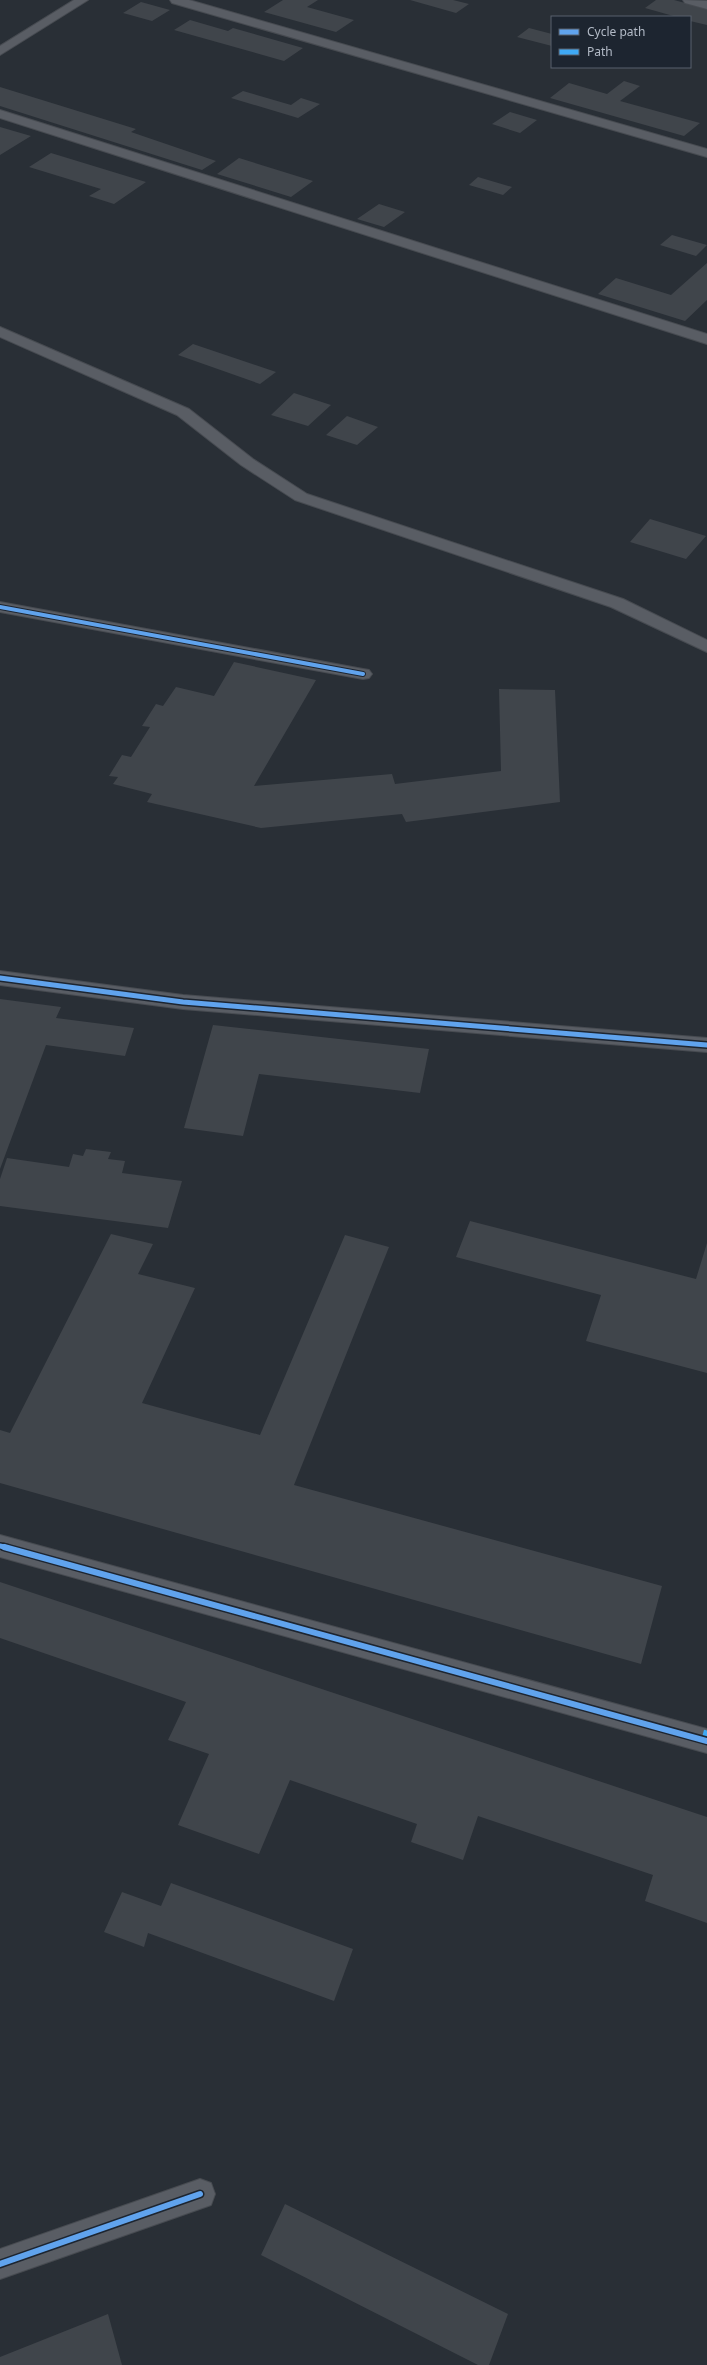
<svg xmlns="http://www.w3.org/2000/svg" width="707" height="2365" viewBox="0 0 707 2365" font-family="'Noto Sans',sans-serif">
  <rect width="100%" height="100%" fill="#292f36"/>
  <path fill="#40454b" d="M 283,0 L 318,0 L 307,7 L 354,20 L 336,32 L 264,12 Z
    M 410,0 L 453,0 L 469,4 L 456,13 Z
    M 656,0 L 674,0 L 707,9 L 707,25 L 690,21 L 690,17 L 677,17 L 645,8 Z
    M 141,2 L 170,10 L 152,21 L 123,13 Z
    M 190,20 L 228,31 L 233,28 L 303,48 L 284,61 L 174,30 Z
    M 529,28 L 552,34 L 552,46 L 517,37 Z
    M 624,81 L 640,86 L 620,101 L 700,123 L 684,136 L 550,98 L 569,83 L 607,94 Z
    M 0,87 L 136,129 L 131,132 L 216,161 L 202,170 L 0,106 Z
    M 243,91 L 291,105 L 301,98 L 320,104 L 298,118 L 231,98 Z
    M 510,112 L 537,120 L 520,133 L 492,124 Z
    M 0,127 L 31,136 L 0,155 Z
    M 51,153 L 146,182 L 114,204 L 89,196 L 101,189 L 29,167 Z
    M 239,158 L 313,181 L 291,197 L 217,174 Z
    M 478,177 L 512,187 L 503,195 L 469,185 Z
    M 379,204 L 405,212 L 384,227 L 357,219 Z
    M 672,235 L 707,245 L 696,256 L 660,245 Z
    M 707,263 L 707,300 L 685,321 L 598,294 L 616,278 L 671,295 Z
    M 193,344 L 276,372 L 260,384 L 178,355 Z
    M 294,393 L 331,405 L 308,426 L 271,415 Z
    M 347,416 L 378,427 L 357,445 L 326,435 Z
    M 650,519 L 706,536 L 686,559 L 630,542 Z
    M 234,662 L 316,680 L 254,786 L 392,774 L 395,784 L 501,771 L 499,689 L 555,690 L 560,802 L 406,822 L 402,814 L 261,828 L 147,802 L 152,794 L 113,784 L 118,777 L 109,776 L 122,755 L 131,757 L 150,727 L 142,726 L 156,704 L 163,706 L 176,687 L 214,696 Z
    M 0,999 L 61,1007 L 56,1018 L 134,1028 L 125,1056 L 46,1045 L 0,1169 Z
    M 213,1025 L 429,1049 L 420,1093 L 259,1074 L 243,1136 L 184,1128 Z
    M 86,1149 L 111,1152 L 108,1159 L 125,1161 L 122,1173 L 182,1181 L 168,1228 L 0,1206 L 0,1179 L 7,1158 L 69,1167 L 73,1154 L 83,1156 Z
    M 470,1221 L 696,1279 L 707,1243 L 707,1373 L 586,1341 L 601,1295 L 456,1257 Z
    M 111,1234 L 153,1244 L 138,1274 L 195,1288 L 142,1403 L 260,1435 L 345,1235 L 389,1247 L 294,1485 L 662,1586 L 641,1664 L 0,1483 L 0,1430 L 10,1433 Z
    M 0,1582 L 707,1817 L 707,1923 L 645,1901 L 653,1875 L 478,1816 L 463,1860 L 411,1842 L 417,1824 L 290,1780 L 259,1854 L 178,1825 L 209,1754 L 168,1740 L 186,1702 L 0,1638 Z
    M 171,1883 L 353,1949 L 334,2001 L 148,1933 L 144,1947 L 104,1932 L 122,1892 L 161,1906 Z
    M 285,2204 L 508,2314 L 489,2365 L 478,2365 L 261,2255 Z
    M 108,2314 L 122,2365 L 0,2365 L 0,2357 Z"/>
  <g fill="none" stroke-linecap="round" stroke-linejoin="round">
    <g stroke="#474b51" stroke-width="2">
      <path id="minor" d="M 74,0 L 88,0 L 0,55 L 0,46 Z
        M 170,0 L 189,0 L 707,149 L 707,157 L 172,3 Z
        M 683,0 L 707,1 L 707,9 L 685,3 Z
        M 0,110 L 707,334 L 707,344 L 0,118 Z
        M 0,327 L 189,409 L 253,459 L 307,494 L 623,599 L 707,640 L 707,652 L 611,607 L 295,500 L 241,465 L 177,415 L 0,337 Z
        M 0,602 L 363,669 L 369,670 L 372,674 L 369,678 L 363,679 L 0,612 Z
        M 0,971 L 183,995 L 707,1038 L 707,1052 L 183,1009 L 0,985 Z
        M 0,1535 L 707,1729 L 707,1753 L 0,1557 Z
        M 200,2179 L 211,2183 L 215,2194 L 211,2205 L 0,2279 L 0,2249 Z"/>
    </g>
    <use href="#minor" fill="#595d64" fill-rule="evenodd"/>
    <path stroke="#3fa9f5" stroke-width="5" stroke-dasharray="10 5" stroke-linecap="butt" d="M 704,1740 L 707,1728"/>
    <g stroke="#1d2530" stroke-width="6">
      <path id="cycleway-far2" d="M 0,607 L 363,674"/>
    </g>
    <g stroke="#1d2530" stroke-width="8">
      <path id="cycleway-far1" d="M 0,978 L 183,1002 L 707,1045
        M 0,1546 L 8,1548"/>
    </g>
    <g stroke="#1d2530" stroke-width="9">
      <path id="cycleway" d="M 4,1547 L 707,1741
        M 0,2264 L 200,2194"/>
    </g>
    <use href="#cycleway-far2" stroke="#60a3ed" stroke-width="4"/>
    <use href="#cycleway-far1" stroke="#60a3ed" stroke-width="5"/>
    <use href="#cycleway" stroke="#60a3ed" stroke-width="6"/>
  </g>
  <rect x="551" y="16" width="140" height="52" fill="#1d2530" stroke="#59616c"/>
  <rect x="559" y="29" width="20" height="6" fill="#60a3ed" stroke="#59616c"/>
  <text x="587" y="36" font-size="12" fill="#b3bbc7">Cycle path</text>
  <rect x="559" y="49" width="20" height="6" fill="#3fa9f5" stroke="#59616c"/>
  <text x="587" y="56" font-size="12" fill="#b3bbc7">Path</text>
</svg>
